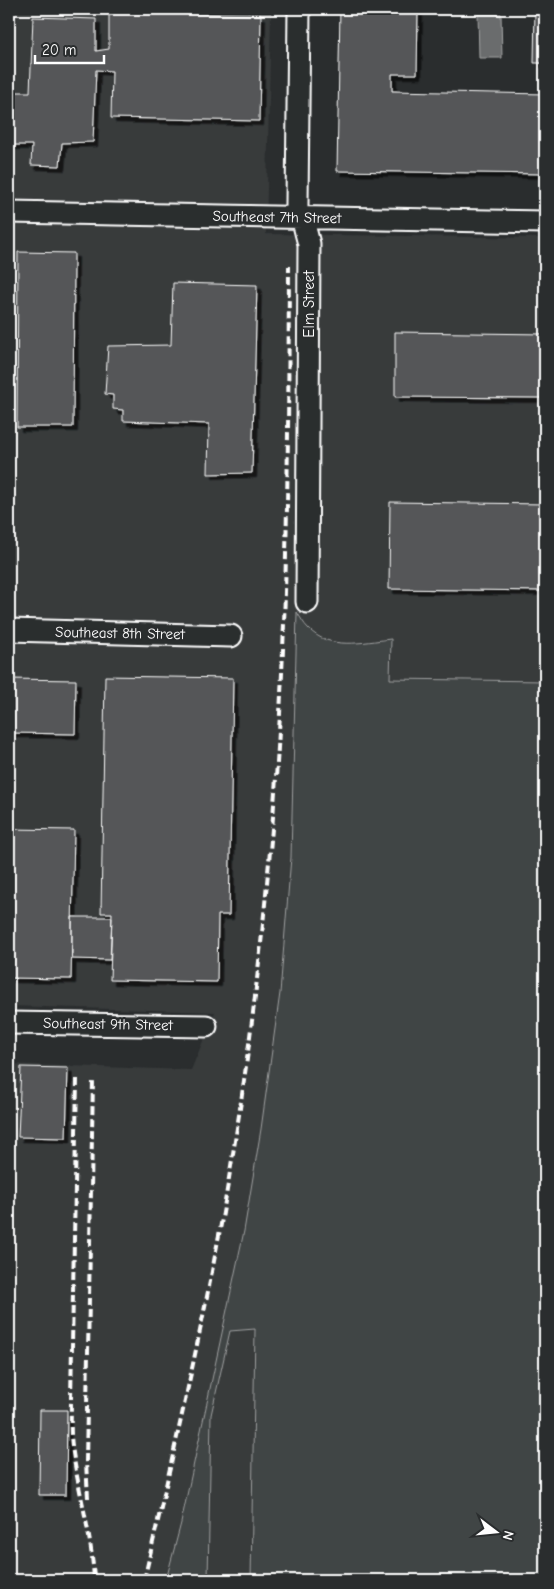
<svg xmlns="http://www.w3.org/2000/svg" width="554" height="1589" viewBox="0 0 554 1589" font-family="'Comic Neue',sans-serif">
  <defs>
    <filter id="shadow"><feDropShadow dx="4.5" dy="4.5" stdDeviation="0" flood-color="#0009"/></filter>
  </defs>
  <rect width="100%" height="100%" fill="#2a2d2e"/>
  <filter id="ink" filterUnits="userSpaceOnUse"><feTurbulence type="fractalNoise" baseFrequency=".02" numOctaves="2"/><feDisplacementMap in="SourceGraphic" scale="10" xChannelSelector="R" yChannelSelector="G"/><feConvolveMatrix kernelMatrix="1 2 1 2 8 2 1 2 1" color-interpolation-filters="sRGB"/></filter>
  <g filter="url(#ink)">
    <path fill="#373a3b" d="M 9,9 L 112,9 L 112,11 L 271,13 L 266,234 L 545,238 L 545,681 L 390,679 L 355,643 L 332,643 L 320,638 L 308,628 L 297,613 L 291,857 L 280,993 L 261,1129 L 244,1231 L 181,1523 L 166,1580 L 9,1580 L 9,1064 L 191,1070 L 215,1012 L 9,1006 Z
      M 255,1329 L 251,1580 L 208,1580 L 211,1415 L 230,1331 Z"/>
    <path fill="#414445" stroke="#a0a2a2" d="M 112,9 L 271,9 L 271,13 L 112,11 Z
      M 297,612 C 300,617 304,624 308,628 C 329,651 363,642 391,639 L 390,679 L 545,681 L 545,1580 L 251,1580 L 255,1329 L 230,1331 L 211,1415 L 208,1580 L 166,1580 L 181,1523 L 244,1231 L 261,1129 L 280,993 L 291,857 Z"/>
    <path fill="#6a6c6d" stroke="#a6a7a7" d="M 478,14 L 501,14 L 502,58 L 479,58 Z"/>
    <path fill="#555758" stroke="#fff" filter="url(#shadow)" d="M 340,9 L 418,9 L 417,74 L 392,74 L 392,91 L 545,94 L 545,174 L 337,171 Z
      M 535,9 L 545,9 L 545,63 L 534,63 Z
      M 109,12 L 261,15 L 259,121 L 111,118 L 112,71 L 96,70 L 93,142 L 62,143 L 60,166 L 31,165 L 32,145 L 9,145 L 9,92 L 30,92 L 33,17 L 96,19 L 96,51 L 109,49 Z
      M 18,252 L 74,253 L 73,427 L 17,427 Z
      M 173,283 L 257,285 L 252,473 L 208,474 L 209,424 L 123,421 L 123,410 L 113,409 L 113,395 L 105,394 L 108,346 L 171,345 Z
      M 395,332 L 545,334 L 545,398 L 395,397 Z
      M 390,502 L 545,504 L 545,591 L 389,589 Z
      M 105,676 L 233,678 L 229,915 L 218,915 L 217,982 L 110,980 L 112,913 L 101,913 Z
      M 9,679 L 76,680 L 75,734 L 9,733 Z
      M 9,829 L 74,830 L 71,979 L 9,978 Z
      M 72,917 L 112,917 L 110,960 L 72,959 Z
      M 21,1067 L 68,1068 L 66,1138 L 18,1137 Z
      M 40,1410 L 67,1410 L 66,1495 L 39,1495 Z"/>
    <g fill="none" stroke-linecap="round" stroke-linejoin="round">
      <g stroke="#fff" stroke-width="25">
        <path id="street" d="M 299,9 L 297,203 L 297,211 L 302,217 L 309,244 L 307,602
          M 9,212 L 545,222
          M 9,630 L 231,636
          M 9,1023 L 206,1026"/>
      </g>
      <use href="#street" stroke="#2a2d2e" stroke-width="21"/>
      <path stroke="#fff" stroke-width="4" stroke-dasharray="8 4" stroke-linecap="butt" d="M 77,1079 L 71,1399 C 71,1414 70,1430 72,1446 C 78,1491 92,1535 94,1580
        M 88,1498 L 86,1462 L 93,1080
        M 144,1580 C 171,1466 197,1351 219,1235 C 241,1115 257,994 268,872 C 288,671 288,469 289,266"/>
    </g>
  </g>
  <g text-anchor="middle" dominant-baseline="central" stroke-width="4" stroke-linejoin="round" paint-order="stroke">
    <g font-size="15" fill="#fff" stroke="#2a2d2e">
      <text transform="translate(277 217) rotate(1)">Southeast 7th Street</text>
      <text transform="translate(309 304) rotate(-90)">Elm Street</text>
      <text transform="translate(120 633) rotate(1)">Southeast 8th Street</text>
      <text transform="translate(108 1024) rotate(1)">Southeast 9th Street</text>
    </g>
  </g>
  <rect width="554" height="1589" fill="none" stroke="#2a2d2e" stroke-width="30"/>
  <rect x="15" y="15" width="524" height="1559" fill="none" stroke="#fff" stroke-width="2" filter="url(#ink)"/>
  <g transform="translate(496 1532) rotate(106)" stroke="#2a2d2e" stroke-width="4" paint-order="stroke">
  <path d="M0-4L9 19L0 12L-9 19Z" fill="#ffffff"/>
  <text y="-8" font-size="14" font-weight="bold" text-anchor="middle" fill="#ffffff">N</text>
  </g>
  <path d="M35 55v8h69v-8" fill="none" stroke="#ffffff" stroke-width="2.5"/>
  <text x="42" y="55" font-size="15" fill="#ffffff" stroke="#2a2d2e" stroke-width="4" paint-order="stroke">20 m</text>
</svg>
